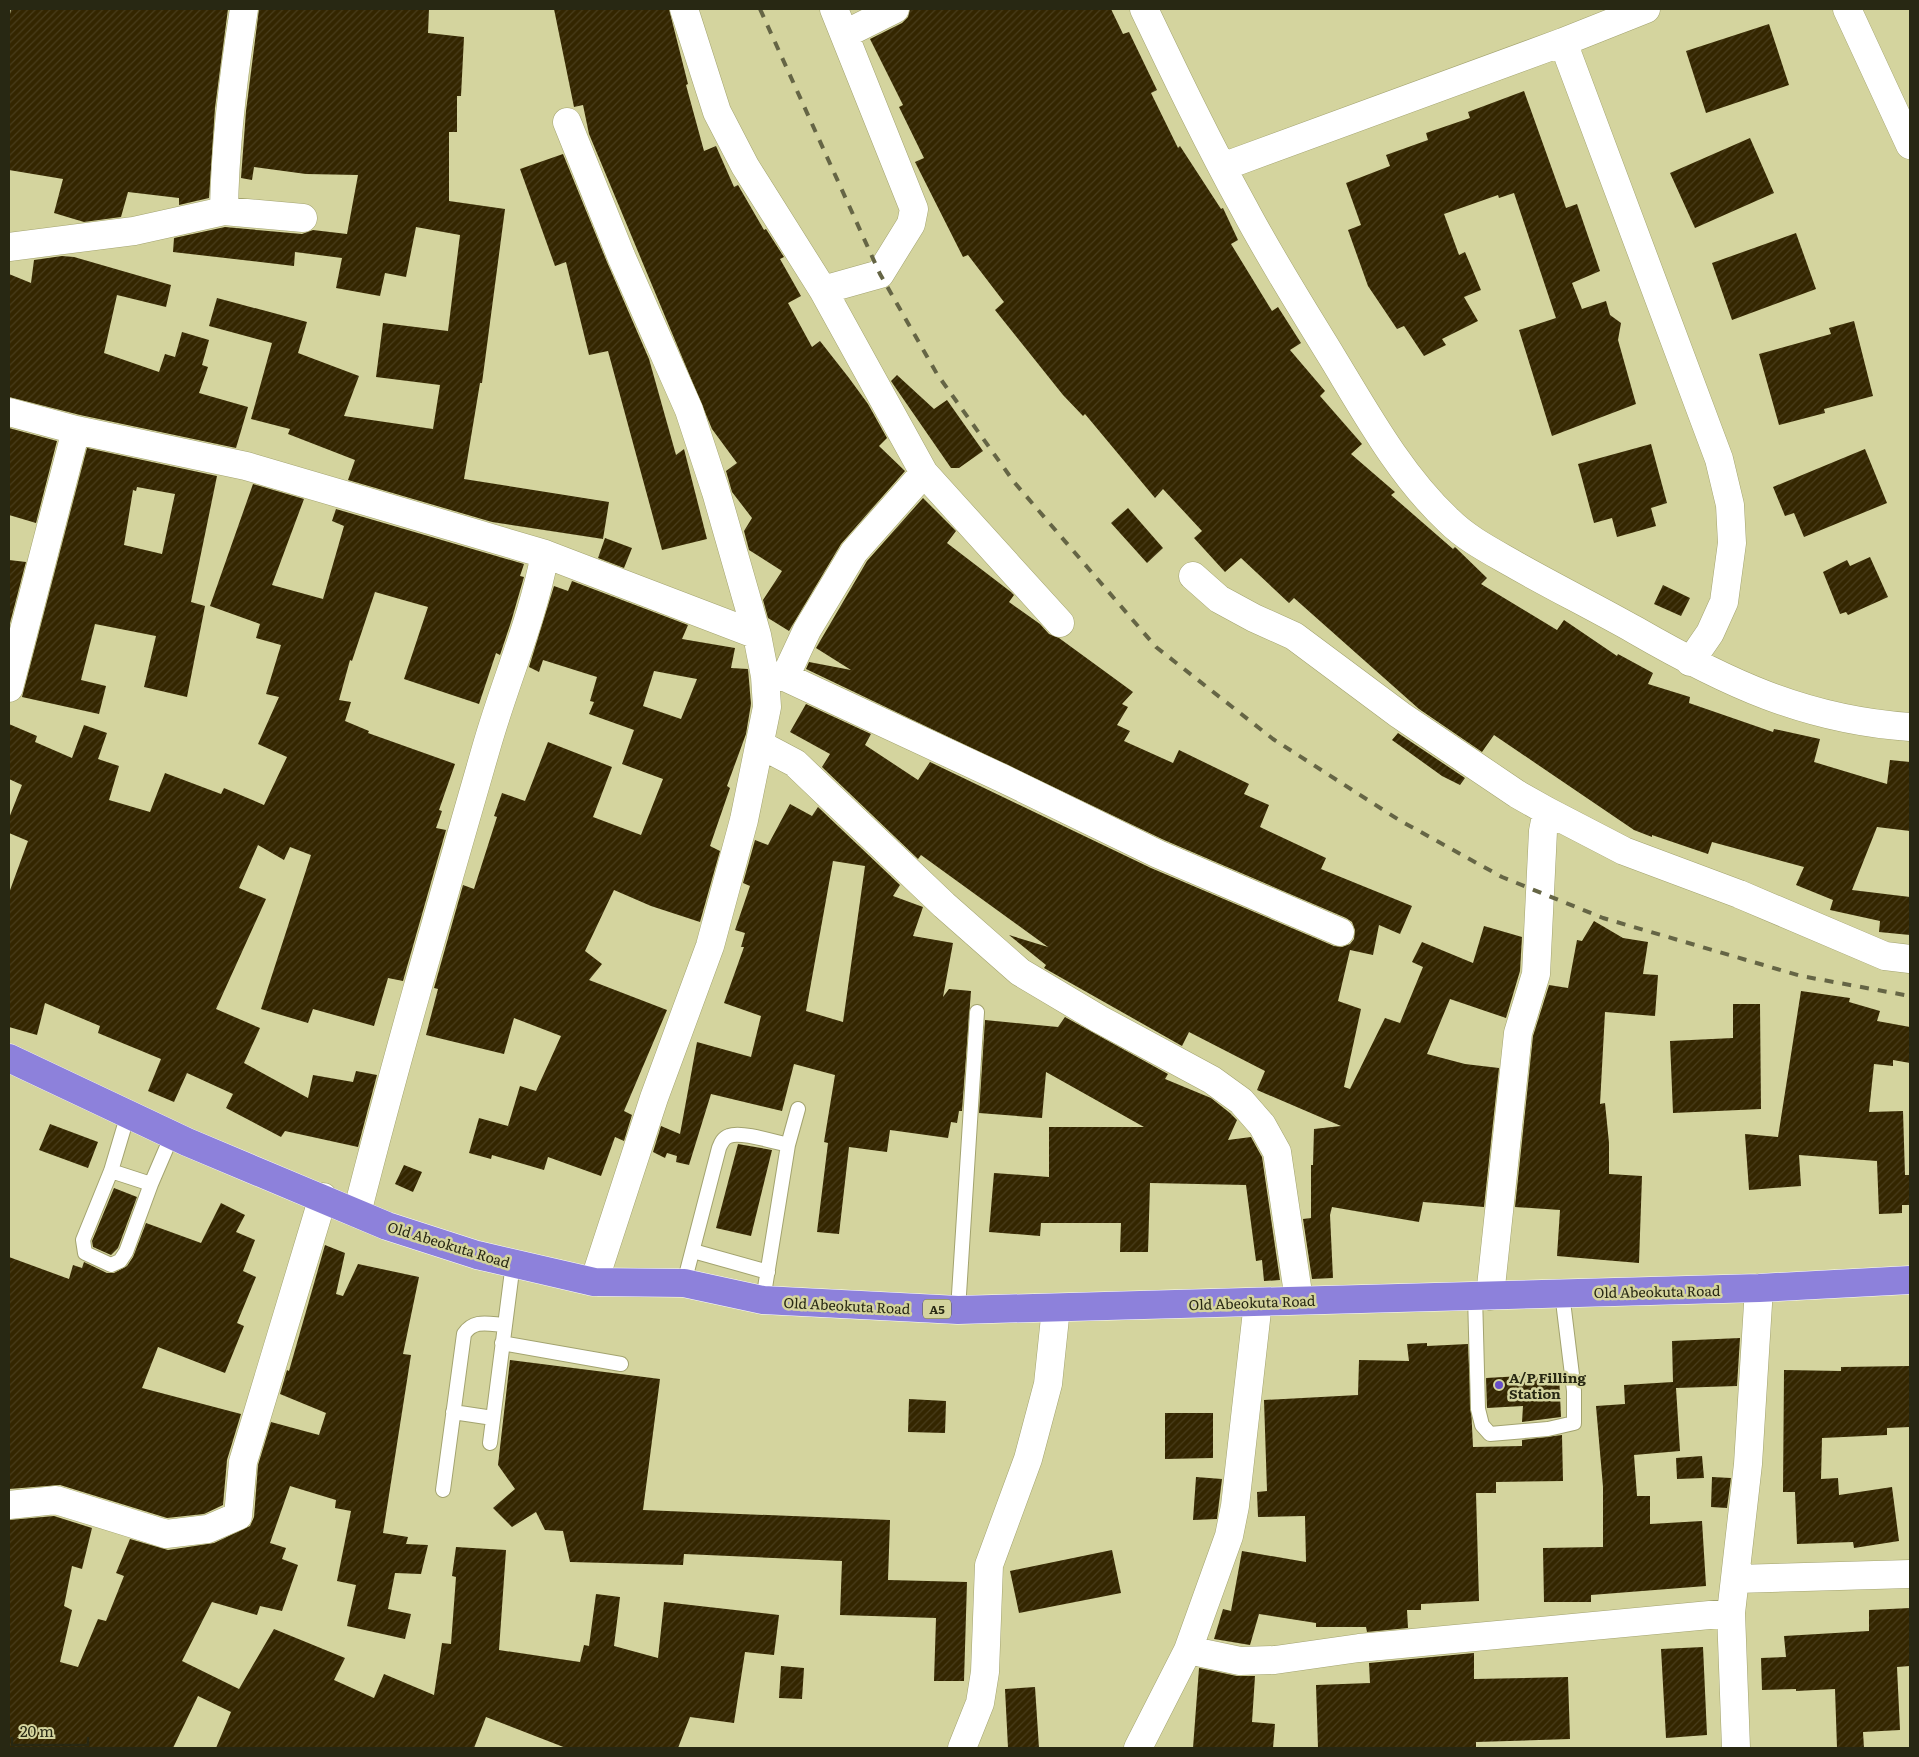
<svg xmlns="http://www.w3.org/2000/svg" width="1919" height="1757" viewBox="0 0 1919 1757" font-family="Literata,serif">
  <defs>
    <pattern id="building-hatch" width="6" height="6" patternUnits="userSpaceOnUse" patternTransform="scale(1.25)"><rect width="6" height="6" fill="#342600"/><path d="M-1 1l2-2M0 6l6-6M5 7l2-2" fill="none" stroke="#493d1c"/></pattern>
  </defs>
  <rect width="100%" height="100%" fill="#d4d49e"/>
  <path fill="url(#building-hatch)" fill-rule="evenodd" d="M 11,9 L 228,9 L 215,108 L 209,198 L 179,205 L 179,198 L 128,192 L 121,217 L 84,222 L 54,213 L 63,179 L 9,170 L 9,19 Z
    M 259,9 L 429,9 L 428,33 L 464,37 L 461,96 L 457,96 L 457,132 L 449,132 L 449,201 L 505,209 L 482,383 L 480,383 L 464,479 L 609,502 L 603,539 L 492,522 L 348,480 L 355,460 L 288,434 L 290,429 L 251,419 L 272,343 L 209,326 L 217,298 L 307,322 L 298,353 L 359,376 L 344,416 L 433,429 L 440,385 L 376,377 L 383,323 L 448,331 L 460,235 L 416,227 L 406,277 L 385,273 L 380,296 L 336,288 L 342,258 L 295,252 L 294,266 L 173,252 L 174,238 L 225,227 L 302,234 L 313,230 L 347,234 L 358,175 L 306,174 L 254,167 L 252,180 L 241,178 L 246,111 Z
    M 554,9 L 669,9 L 688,84 L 686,85 L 704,151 L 716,146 L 734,187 L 738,185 L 764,230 L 766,229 L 784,257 L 780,259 L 801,296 L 788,303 L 812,347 L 820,341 L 849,378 L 868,404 L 887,438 L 879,446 L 905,471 L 841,544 L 789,631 L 768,618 L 763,600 L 782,571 L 749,550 L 744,531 L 752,518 L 732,492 L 726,471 L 737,463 L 712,429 L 589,134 L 583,105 L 574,107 Z
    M 910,9 L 1111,9 L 1123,34 L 1129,32 L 1157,90 L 1151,93 L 1178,148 L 1180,146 L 1221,209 L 1223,208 L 1238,240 L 1231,244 L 1272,311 L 1278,307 L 1301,343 L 1290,350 L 1325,391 L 1320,396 L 1362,444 L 1351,454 L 1395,492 L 1391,495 L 1453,549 L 1455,547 L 1487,578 L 1481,584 L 1557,630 L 1564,620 L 1617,656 L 1618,654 L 1653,673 L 1648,684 L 1690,697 L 1689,703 L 1773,732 L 1774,729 L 1820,739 L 1814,762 L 1887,784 L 1890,760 L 1910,762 L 1910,831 L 1877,827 L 1852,890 L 1910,897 L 1910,935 L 1879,932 L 1880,921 L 1830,910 L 1833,900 L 1796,885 L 1804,867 L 1712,842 L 1708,854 L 1652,835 L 1652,837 L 1634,830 L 1494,735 L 1482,752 L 1419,709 L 1294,598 L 1289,603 L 1241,558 L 1225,572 L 1194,538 L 1202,531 L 1163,489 L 1155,498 L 1085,414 L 1083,416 L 1063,395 L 995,310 L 1004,302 L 968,255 L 963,257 L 915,162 L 924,158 L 899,107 L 903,105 L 870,39 L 902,23 L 908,17 Z
    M 1769,24 L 1789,85 L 1706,113 L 1686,51 Z
    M 1524,91 L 1566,208 L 1577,204 L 1600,271 L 1572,283 L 1582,309 L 1606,301 L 1610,315 L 1621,323 L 1618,340 L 1636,404 L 1552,436 L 1519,330 L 1556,318 L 1514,193 L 1499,198 L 1498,195 L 1444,214 L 1459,255 L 1465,252 L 1481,290 L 1464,297 L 1478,321 L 1442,339 L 1446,345 L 1424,356 L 1404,326 L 1397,329 L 1368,286 L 1348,230 L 1361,225 L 1346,183 L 1390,166 L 1386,155 L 1428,140 L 1426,133 L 1470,118 L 1468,112 Z
    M 1750,138 L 1774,193 L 1695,228 L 1670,173 Z
    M 563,154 L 607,262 L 649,359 L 676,455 L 684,449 L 707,539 L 662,550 L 608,351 L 589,355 L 566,262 L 555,266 L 520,169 Z
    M 1796,233 L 1816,289 L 1732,320 L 1712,263 Z
    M 62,256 L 74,257 L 171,285 L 166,307 L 117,295 L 104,353 L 159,372 L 165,354 L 175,357 L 182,332 L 209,340 L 202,365 L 208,367 L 199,393 L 248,407 L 236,448 L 80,415 L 9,397 L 9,274 L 31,283 L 34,260 Z
    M 1854,321 L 1873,396 L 1824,409 L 1825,413 L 1779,425 L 1759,354 L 1831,334 L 1829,328 Z
    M 897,375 L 934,409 L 947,400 L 983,451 L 959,468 L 951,468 L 895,387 L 891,381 Z
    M 9,428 L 57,441 L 36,523 L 9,515 Z
    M 1651,444 L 1667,503 L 1651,508 L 1656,526 L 1617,537 L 1612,518 L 1594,523 L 1578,464 Z
    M 87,448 L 217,476 L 191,602 L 205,606 L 187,697 L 144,687 L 156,636 L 95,624 L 81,680 L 106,686 L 99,714 L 22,697 ZM 137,487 L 175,494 L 162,554 L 124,545 L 133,490 L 136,491 Z
    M 1865,449 L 1887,503 L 1804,537 L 1794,513 L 1785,516 L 1773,487 Z
    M 253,484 L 304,499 L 272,585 L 323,599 L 344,526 L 332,521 L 336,509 L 524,564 L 520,576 L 524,577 L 511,622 L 500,655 L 496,653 L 479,704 L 404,679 L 428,607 L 375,592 L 352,661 L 350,660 L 339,700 L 351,702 L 345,721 L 369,731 L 368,733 L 455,764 L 439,810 L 442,811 L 436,828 L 446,830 L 403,981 L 388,978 L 374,1026 L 313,1009 L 308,1023 L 261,1009 L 311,855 L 290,847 L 284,860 L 258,845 L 239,888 L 266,899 L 216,1009 L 260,1028 L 244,1063 L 308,1098 L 313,1075 L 353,1082 L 356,1071 L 377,1075 L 358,1147 L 285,1131 L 281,1137 L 226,1108 L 233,1094 L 187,1073 L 174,1102 L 148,1091 L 161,1059 L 98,1033 L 100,1026 L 45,1003 L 37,1035 L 9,1027 L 9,893 L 28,841 L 9,833 L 9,818 L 22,785 L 9,779 L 9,724 L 37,736 L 35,742 L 72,758 L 84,725 L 107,733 L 98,759 L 119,766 L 109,800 L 150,812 L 165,773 L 221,794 L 224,788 L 264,805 L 287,757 L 258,744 L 279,697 L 266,694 L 281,645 L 256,638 L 260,624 L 210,606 Z
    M 923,498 L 956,531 L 947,543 L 1011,592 L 1014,595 L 1009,602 L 1040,624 L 1049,634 L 1059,638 L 1133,692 L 1122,704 L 1128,707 L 1117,725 L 1130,731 L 1124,741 L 1173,763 L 1179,750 L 1249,784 L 1244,794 L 1269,805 L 1260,827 L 1326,858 L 1321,869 L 1412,906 L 1400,934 L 1379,925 L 1373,955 L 1350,950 L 1338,1001 L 1361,1009 L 1344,1087 L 1350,1089 L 1385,1018 L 1400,1023 L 1423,967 L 1412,962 L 1422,942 L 1473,963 L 1484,926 L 1522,937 L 1520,971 L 1506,1018 L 1450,999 L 1427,1054 L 1465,1064 L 1499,1068 L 1484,1207 L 1423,1202 L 1419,1222 L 1332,1207 L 1330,1215 L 1333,1278 L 1312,1279 L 1303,1219 L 1311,1218 L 1311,1165 L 1313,1165 L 1314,1129 L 1341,1126 L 1257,1090 L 1265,1071 L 1189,1032 L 1182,1046 L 1044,968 L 1046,965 L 1009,935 L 1048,947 L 921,855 L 918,859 L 822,767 L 830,754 L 790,732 L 806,704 L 871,734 L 865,745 L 918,780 L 930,762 L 1151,868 L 1334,946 L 1342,947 L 1350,944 L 1354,939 L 1355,930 L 1352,922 L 1346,918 L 1164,840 L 806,669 L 809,662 L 851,670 L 816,648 L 867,561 Z
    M 1128,508 L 1163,548 L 1147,563 L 1111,523 Z
    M 605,538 L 632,548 L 624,568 L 598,558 Z
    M 1870,557 L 1888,597 L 1848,615 L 1846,612 L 1840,614 L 1823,572 L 1847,560 L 1850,566 Z
    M 9,560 L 26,562 L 9,627 Z
    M 572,581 L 688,625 L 682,639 L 735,648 L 731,668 L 748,669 L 751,704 L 746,734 L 727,786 L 730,788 L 710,846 L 720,851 L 700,922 L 651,906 L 614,890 L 585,951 L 602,964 L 589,980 L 667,1010 L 624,1111 L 632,1115 L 624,1141 L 615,1137 L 601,1176 L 548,1157 L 544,1170 L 492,1155 L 491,1159 L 469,1153 L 479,1118 L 508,1126 L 520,1086 L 536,1091 L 561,1036 L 514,1018 L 504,1054 L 426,1035 L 438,989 L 434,988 L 463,885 L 474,889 L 497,817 L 494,816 L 502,793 L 525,801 L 548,742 L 612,767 L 593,817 L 641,835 L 663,779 L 622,764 L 634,730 L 589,714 L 594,702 L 590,701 L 597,677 L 543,660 L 539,672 L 529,667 L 554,586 L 568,591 ZM 654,671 L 697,679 L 681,719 L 643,706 Z
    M 1663,585 L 1690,598 L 1681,616 L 1654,604 Z
    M 1398,733 L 1465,778 L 1460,785 L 1442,776 L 1392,740 Z
    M 790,804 L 812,816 L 818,807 L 900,885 L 893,896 L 923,907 L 913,936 L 953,943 L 943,997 L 949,989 L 971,991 L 962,1111 L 959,1111 L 957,1123 L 951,1122 L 948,1138 L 890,1130 L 887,1152 L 849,1147 L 839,1234 L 817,1232 L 828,1143 L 824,1142 L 835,1075 L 794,1064 L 782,1111 L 711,1094 L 689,1165 L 676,1162 L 677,1156 L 667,1153 L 665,1158 L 653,1152 L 661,1126 L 680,1134 L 697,1042 L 751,1057 L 761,1016 L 724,1003 L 744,947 L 741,947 L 745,933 L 735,930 L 750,886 L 743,883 L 755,840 L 768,845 ZM 833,861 L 865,866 L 843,1022 L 806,1011 Z
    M 1594,921 L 1623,938 L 1648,942 L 1643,974 L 1658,975 L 1655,1016 L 1605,1012 L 1600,1104 L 1605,1103 L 1609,1143 L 1609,1174 L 1642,1176 L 1639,1263 L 1557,1256 L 1560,1210 L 1515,1207 L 1533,1036 L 1549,985 L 1568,988 L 1577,940 L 1582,941 Z
    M 1801,991 L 1850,998 L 1849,1002 L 1880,1011 L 1877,1021 L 1910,1027 L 1910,1063 L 1893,1060 L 1893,1066 L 1874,1064 L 1869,1112 L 1903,1111 L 1905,1175 L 1910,1175 L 1910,1205 L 1902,1205 L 1902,1213 L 1879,1214 L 1877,1161 L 1799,1155 L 1801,1186 L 1749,1190 L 1745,1134 L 1778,1137 Z
    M 1733,1004 L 1760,1004 L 1761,1109 L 1673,1113 L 1670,1041 L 1733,1038 Z
    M 1065,1017 L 1168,1074 L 1165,1079 L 1211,1098 L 1230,1113 L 1237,1120 L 1228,1140 L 1251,1137 L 1262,1157 L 1280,1280 L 1264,1281 L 1262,1260 L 1256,1261 L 1246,1185 L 1150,1183 L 1148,1252 L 1120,1252 L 1121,1223 L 1041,1223 L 1040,1236 L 989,1232 L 994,1173 L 1049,1177 L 1049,1127 L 1144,1127 L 1046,1072 L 1042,1118 L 979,1113 L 985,1020 L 1058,1027 Z
    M 50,1124 L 98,1142 L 88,1168 L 39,1150 Z
    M 738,1144 L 772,1150 L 751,1236 L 716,1228 Z
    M 404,1165 L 422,1172 L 413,1192 L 395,1184 Z
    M 114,1188 L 137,1197 L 118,1248 L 111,1255 L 93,1247 L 92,1241 Z
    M 221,1203 L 245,1215 L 236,1232 L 255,1240 L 243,1271 L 256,1277 L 237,1323 L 244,1326 L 225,1373 L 158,1347 L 142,1388 L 241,1414 L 227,1460 L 223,1505 L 204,1514 L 167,1518 L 60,1485 L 9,1489 L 9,1257 L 69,1279 L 73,1265 L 82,1268 L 84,1262 L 107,1273 L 114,1273 L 127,1266 L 133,1257 L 146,1223 L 201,1243 Z
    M 325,1245 L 345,1253 L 336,1294 L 343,1296 L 358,1264 L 419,1277 L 403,1354 L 411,1355 L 383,1533 L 408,1537 L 406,1544 L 428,1545 L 421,1574 L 395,1573 L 388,1609 L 411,1614 L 405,1639 L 347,1626 L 356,1585 L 337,1581 L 351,1511 L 335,1508 L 336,1500 L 290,1486 L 270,1543 L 286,1548 L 282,1559 L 298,1565 L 282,1611 L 260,1606 L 257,1615 L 212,1602 L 182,1661 L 239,1689 L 274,1629 L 345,1658 L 334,1680 L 374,1698 L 384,1674 L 434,1695 L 442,1643 L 451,1644 L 456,1577 L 452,1576 L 456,1547 L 506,1550 L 499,1650 L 580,1662 L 584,1645 L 589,1646 L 596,1594 L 620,1597 L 614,1646 L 658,1658 L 664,1602 L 779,1615 L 774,1655 L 745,1652 L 734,1723 L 690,1717 L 678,1748 L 566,1748 L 486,1717 L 474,1748 L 216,1748 L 231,1712 L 198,1696 L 173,1748 L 9,1748 L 9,1520 L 54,1516 L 92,1528 L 82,1569 L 72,1566 L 64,1606 L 72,1610 L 60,1662 L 78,1667 L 98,1619 L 106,1621 L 124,1576 L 116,1573 L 130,1539 L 168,1550 L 214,1543 L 250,1526 L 254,1517 L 258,1465 L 271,1422 L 319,1435 L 326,1413 L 280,1394 L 287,1370 L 289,1371 Z
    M 1740,1338 L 1737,1386 L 1676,1388 L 1680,1451 L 1634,1455 L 1637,1496 L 1650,1496 L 1650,1524 L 1702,1521 L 1706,1586 L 1591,1595 L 1591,1602 L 1544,1602 L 1543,1548 L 1603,1547 L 1603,1487 L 1596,1406 L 1625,1404 L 1624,1385 L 1673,1382 L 1672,1341 Z
    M 1427,1343 L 1427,1346 L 1468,1344 L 1473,1447 L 1522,1446 L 1522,1440 L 1562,1435 L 1563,1481 L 1496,1482 L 1496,1493 L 1476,1493 L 1479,1601 L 1421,1604 L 1421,1610 L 1407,1610 L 1408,1628 L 1367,1632 L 1366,1627 L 1316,1627 L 1316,1623 L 1259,1614 L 1250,1645 L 1214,1639 L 1223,1609 L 1231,1611 L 1242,1551 L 1306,1562 L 1305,1516 L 1258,1517 L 1257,1492 L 1267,1491 L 1264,1400 L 1358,1395 L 1359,1360 L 1409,1361 L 1407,1344 Z
    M 510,1360 L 660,1379 L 643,1510 L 890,1520 L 888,1580 L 967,1582 L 964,1681 L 934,1681 L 936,1618 L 840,1615 L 842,1561 L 684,1554 L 683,1565 L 570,1562 L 563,1531 L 545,1530 L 536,1512 L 512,1527 L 493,1508 L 515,1489 L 498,1465 Z
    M 1910,1366 L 1910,1427 L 1887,1428 L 1887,1435 L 1822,1438 L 1821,1479 L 1838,1478 L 1839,1495 L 1892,1487 L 1899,1541 L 1854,1548 L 1853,1542 L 1797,1544 L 1795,1492 L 1783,1492 L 1784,1370 L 1841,1371 L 1841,1367 Z
    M 1559,1374 L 1561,1417 L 1522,1422 L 1523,1406 L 1487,1408 L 1486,1378 Z
    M 909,1399 L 946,1401 L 945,1433 L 908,1432 Z
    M 1165,1413 L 1213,1413 L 1213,1458 L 1165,1459 Z
    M 1702,1456 L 1704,1478 L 1677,1479 L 1676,1458 Z
    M 1196,1477 L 1222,1479 L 1217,1519 L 1193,1520 Z
    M 1712,1477 L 1731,1478 L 1727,1508 L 1711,1507 Z
    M 1112,1550 L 1121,1593 L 1019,1613 L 1010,1571 Z
    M 1910,1608 L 1910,1666 L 1897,1667 L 1900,1730 L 1863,1732 L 1864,1748 L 1837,1748 L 1835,1689 L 1796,1691 L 1796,1689 L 1762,1690 L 1761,1658 L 1786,1657 L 1784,1636 L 1869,1631 L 1869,1610 Z
    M 1703,1647 L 1707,1735 L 1666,1738 L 1661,1649 Z
    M 1474,1653 L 1474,1679 L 1568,1677 L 1570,1739 L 1476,1742 L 1476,1748 L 1318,1748 L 1316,1685 L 1370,1683 L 1369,1663 Z
    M 781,1666 L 804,1668 L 802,1699 L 779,1698 Z
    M 1199,1668 L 1237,1676 L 1255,1676 L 1252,1722 L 1275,1724 L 1273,1748 L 1193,1748 Z
    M 1035,1687 L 1039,1748 L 1008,1748 L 1005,1689 Z"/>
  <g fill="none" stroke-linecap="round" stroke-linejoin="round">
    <g stroke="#a3a36f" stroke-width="16">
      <path id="lane" d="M 128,1114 L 111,1171 L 83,1240 L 85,1253 L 111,1265 L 120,1261 L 126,1252 L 151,1184 L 172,1135
        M 111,1171 L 151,1184
        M 693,1251 L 768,1272
        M 684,1283 L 719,1148 C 721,1143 723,1138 729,1136 C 741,1131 775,1142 788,1145
        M 1475,1295 L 1478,1409 L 1482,1425 L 1490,1434 L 1548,1429 L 1574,1423 L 1574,1391 L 1562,1293
        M 763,1300 L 788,1145 L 798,1109
        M 958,1310 L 977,1012
        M 502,1343 L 621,1364
        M 453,1412 L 493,1418
        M 490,1443 L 513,1263
        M 443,1490 L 464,1334 C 474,1319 488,1324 505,1325"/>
    </g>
    <g stroke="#a3a36f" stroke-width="29">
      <path id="street" d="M 684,9 L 717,112 L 745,166 L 823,290 L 924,473 L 1060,623
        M 1144,9 C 1176,76 1208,143 1244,208 C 1271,259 1302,308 1332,357 C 1366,413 1400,475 1448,520 C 1468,540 1493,552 1517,566 C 1556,588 1596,608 1635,630 C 1725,682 1805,720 1910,727
        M 1847,9 L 1910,145
        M 845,34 L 895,9
        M 1563,42 L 1719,459 L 1730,505 L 1732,543 L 1724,602 L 1710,633 L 1690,662
        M 567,122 L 621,256 L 689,410 L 716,492 L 757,635 L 765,676 L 767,707 L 744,820 L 710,946 L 654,1098 L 594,1282
        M 1222,167 L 1563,42 L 1646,9
        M 224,211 C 225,142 233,77 244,9
        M 9,247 L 134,231 L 224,211 L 303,218
        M 823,290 L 880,274 L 911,224 L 914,209 L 834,9
        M 9,412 L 76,430 L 246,466 L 474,533 L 545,554 L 757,635
        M 1193,576 L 1219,599 L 1254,618 L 1294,636 L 1400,715 L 1517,794 L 1547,811 L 1624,851 L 1739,894 L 1885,956 L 1910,959
        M 765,676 L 785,677 L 1002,778 L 1158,854 L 1340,932
        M 785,677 L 807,630 L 854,552 L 924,473
        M 9,688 L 76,430
        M 761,745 L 795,763 L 944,905 L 1020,972 L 1099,1019 L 1212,1080 L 1241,1101 L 1262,1125 L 1277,1152 L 1299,1300
        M 357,1213 C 397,1056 442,901 487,745 C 506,679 532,622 545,554
        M 1490,1296 L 1518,1033 L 1536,974 L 1543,831 L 1547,811
        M 9,1505 L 56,1500 L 166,1534 L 208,1529 L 238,1516 L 243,1462 L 323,1197
        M 1736,1579 L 1910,1574
        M 1188,1650 L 1240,1661 L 1275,1660 L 1359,1648 L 1731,1613
        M 962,1748 L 980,1703 L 985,1672 L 989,1565 L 1028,1459 L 1048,1384 L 1056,1308
        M 1138,1748 L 1188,1650 L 1229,1536 L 1235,1506 L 1258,1302
        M 1736,1748 L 1731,1613 L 1748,1464 L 1759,1288"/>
    </g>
    <g stroke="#fff" stroke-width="29">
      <path id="highway" d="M 9,1058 L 187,1142 L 387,1226 L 477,1255 L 594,1282 L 684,1283 L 763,1300 L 958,1310 L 1759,1288 L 1910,1280"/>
    </g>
    <use href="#lane" stroke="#fff" stroke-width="14"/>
    <use href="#street" stroke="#fff" stroke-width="28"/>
    <use href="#highway" stroke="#8d81db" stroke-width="28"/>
    <path stroke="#656545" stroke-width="4" stroke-dasharray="9 9" stroke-linecap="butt" d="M 760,9 L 880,274 L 937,374 L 1014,482 L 1156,647 L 1273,739 L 1399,820 L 1502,877 L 1603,918 L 1801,976 L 1910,996"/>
  </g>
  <circle fill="#684fc8" stroke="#d4d49e" stroke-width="2" cx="1499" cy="1385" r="5"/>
  <g text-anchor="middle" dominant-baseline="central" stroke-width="5" stroke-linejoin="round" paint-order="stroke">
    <rect fill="#d4d49e" stroke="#5c5c3d" stroke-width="1" x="923" y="1299.5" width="28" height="19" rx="4"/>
    <g font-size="12" font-weight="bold" fill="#282813">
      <text x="937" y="1309">A5</text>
    </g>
    <g font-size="14" fill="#282813" stroke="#d4d49e">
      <text transform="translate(449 1244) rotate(17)">Old Abeokuta Road</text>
      <text transform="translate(1657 1291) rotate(-1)">Old Abeokuta Road</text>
      <text transform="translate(1252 1302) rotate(-2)">Old Abeokuta Road</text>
      <text transform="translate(847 1305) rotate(3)">Old Abeokuta Road</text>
    </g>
    <g font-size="14" font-weight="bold" fill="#282813" stroke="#d4d49e" text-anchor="start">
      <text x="1509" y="1377">A/P Filling<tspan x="1509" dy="16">Station</tspan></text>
    </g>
  </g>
  <rect width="1919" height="1757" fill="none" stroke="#282813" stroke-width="20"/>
  <path d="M12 1737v8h76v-8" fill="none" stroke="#282813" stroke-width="2.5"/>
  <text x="20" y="1737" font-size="15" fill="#282813" stroke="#d4d49e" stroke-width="4" paint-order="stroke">20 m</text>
</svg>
